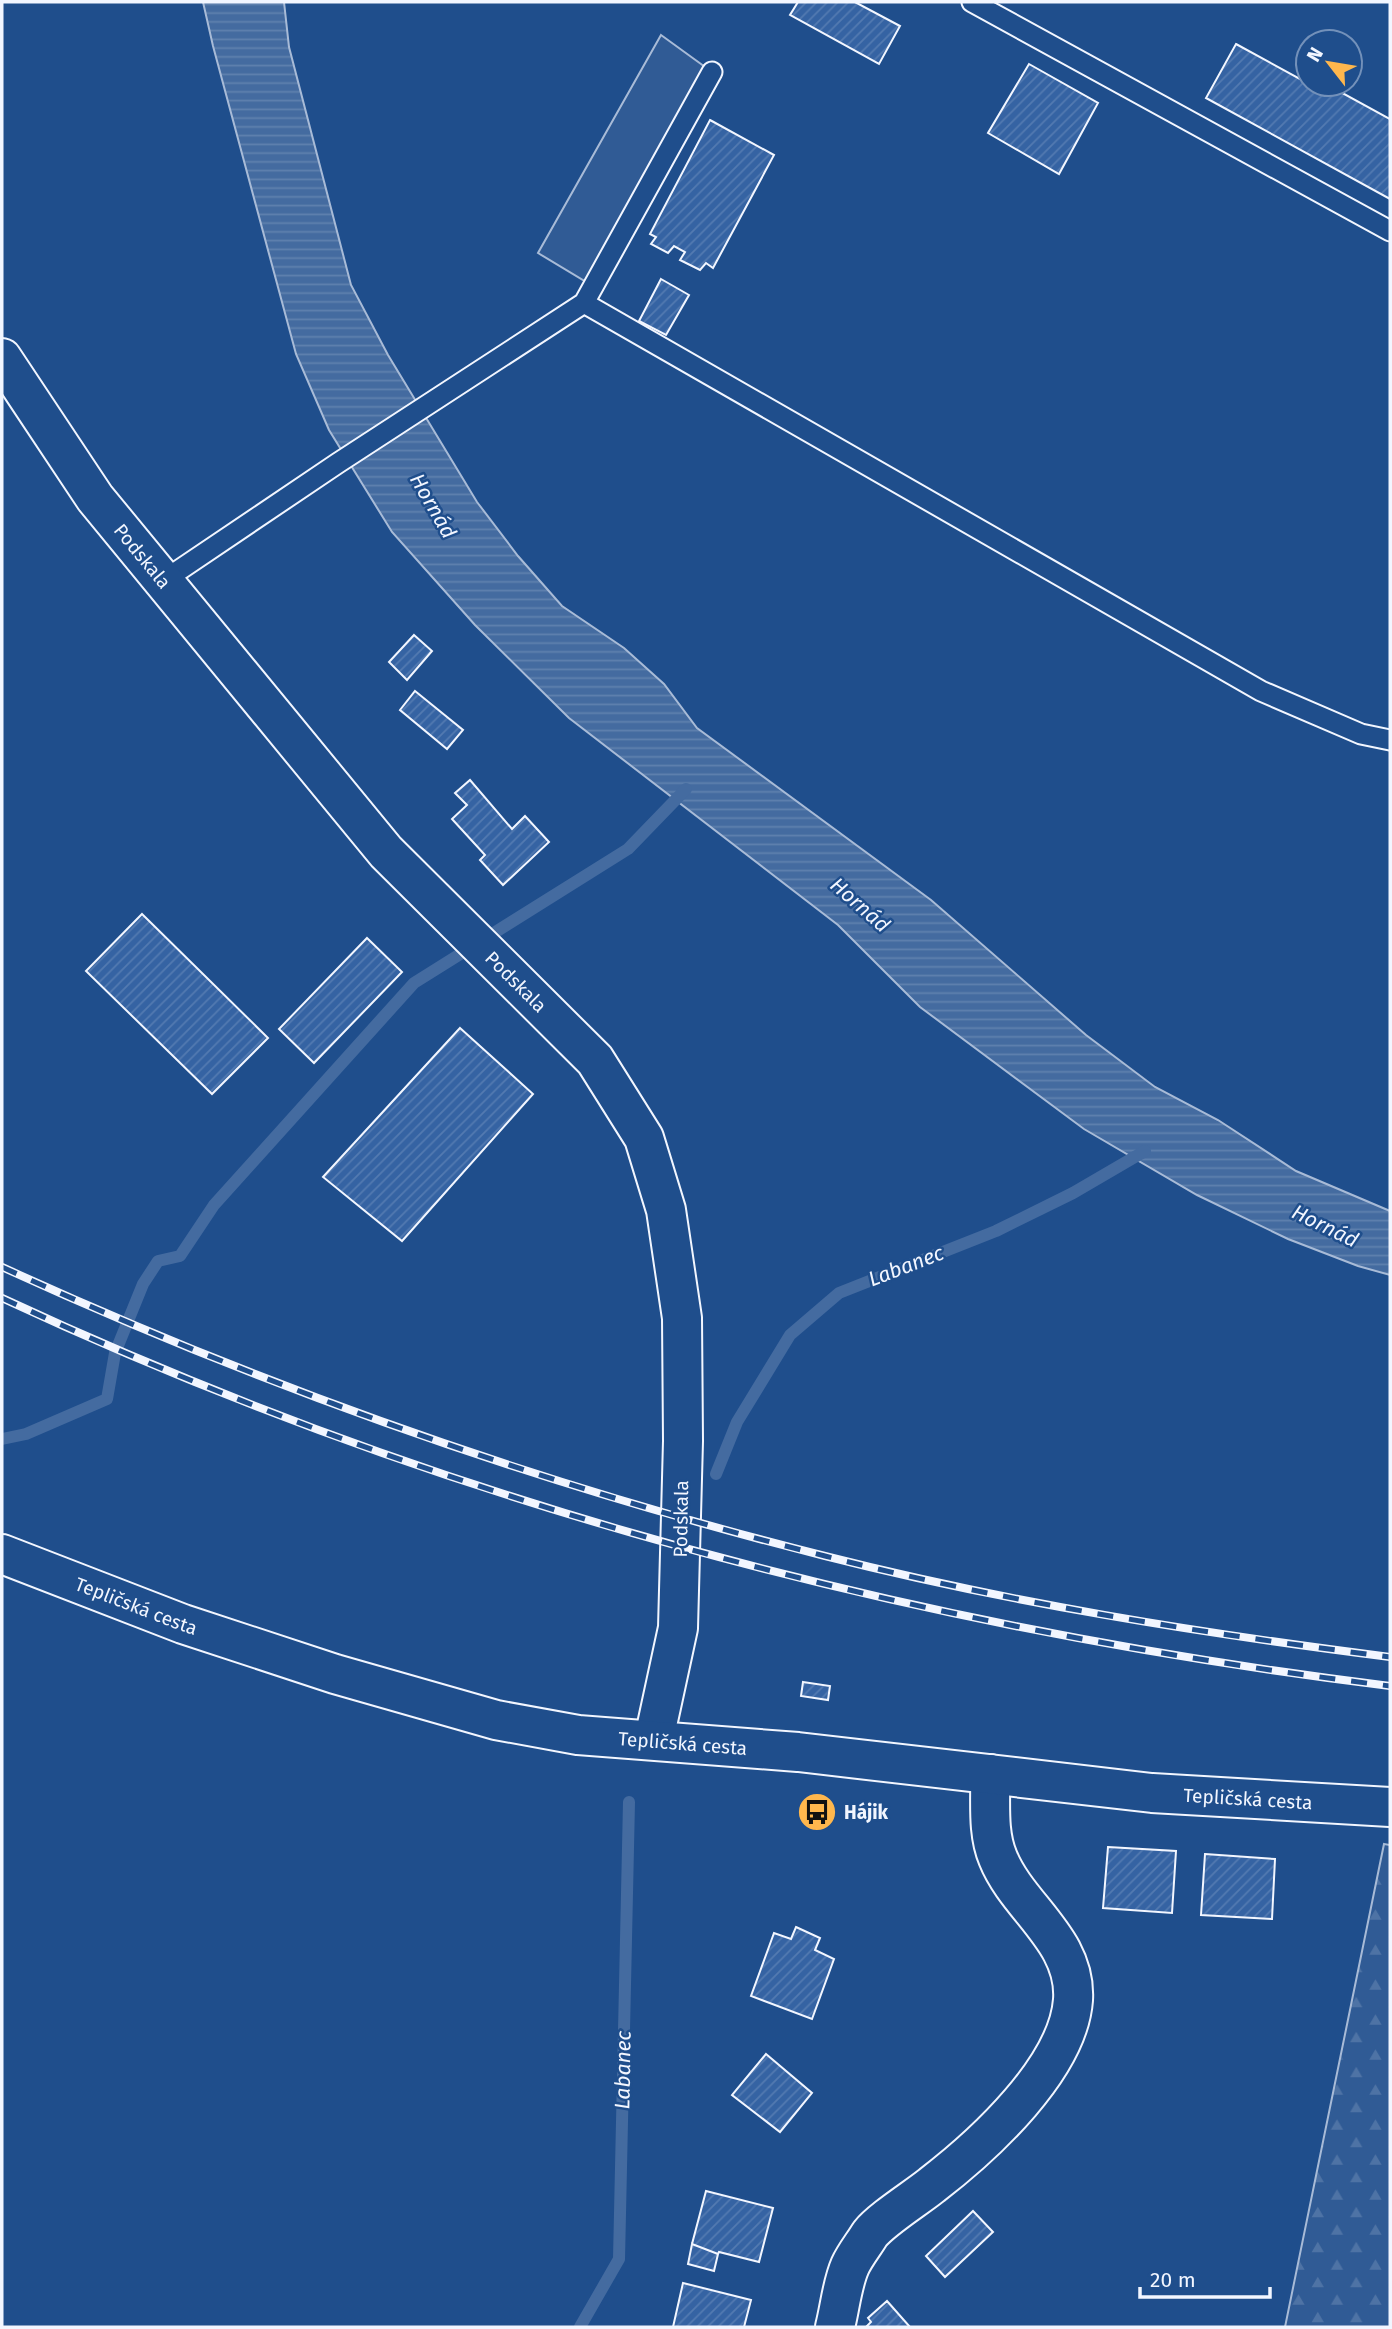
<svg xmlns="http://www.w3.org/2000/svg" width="1392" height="2329" viewBox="0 0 1392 2329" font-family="'Fira Sans',sans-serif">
  <defs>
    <pattern id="forest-firs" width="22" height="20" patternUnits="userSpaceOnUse" patternTransform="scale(1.75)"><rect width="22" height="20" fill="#305b95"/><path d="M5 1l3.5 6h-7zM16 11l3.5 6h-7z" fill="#4e73a5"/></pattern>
    <pattern id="water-rules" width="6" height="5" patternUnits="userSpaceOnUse" patternTransform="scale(1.75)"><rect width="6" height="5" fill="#446ba0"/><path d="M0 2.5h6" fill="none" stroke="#5f81ae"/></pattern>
    <pattern id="building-hatch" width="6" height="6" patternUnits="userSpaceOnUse" patternTransform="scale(1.75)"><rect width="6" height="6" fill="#3563a3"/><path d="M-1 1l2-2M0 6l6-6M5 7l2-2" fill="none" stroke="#537ab1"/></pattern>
  </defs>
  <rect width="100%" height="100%" fill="#1f4e8c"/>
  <path fill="#305b95" stroke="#a8bbd7" stroke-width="2" d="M 661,35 L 712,72 L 593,286 L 538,253 Z"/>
  <path fill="url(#forest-firs)" stroke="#a8bbd7" stroke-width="2" d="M 1384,1844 L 1390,1845 L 1390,2327 L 1285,2327 Z"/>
  <path fill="url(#water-rules)" stroke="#a8bbd7" stroke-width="2" d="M 203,2 L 284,2 L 289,47 L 351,285 L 388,355 L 477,502 L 518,556 L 562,606 L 624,648 L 664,684 L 697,728 L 931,900 L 1086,1035 L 1155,1087 L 1218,1120 L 1296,1171 L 1390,1211 L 1390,1275 L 1358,1266 L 1288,1239 L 1197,1195 L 1084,1129 L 920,1007 L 838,925 L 569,718 L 475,625 L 392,532 L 329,430 L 296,354 L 213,46 Z"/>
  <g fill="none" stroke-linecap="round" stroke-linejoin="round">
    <path stroke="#446ba0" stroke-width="12" d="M 2,1439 L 26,1434 L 107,1399 L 115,1353 L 143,1284 L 158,1261 L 180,1256 L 214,1205 L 414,983 L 628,849 L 686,789
      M 716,1474 L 737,1422 L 790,1335 L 839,1293 L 996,1231 L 1073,1193 L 1145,1151
      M 580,2327 L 619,2259 L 629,1802"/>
  </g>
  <path fill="url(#building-hatch)" stroke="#f2f6ff" stroke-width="2" d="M 798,2 L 855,2 L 900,26 L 879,64 L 790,15 Z
    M 1236,44 L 1320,90 L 1326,84 L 1390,119 L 1390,199 L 1206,98 Z
    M 1029,64 L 1098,103 L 1059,174 L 988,133 Z
    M 710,120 L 774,155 L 713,268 L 706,263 L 700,270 L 680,260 L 685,252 L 674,246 L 668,253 L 651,244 L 656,237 L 650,234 Z
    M 661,279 L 689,295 L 666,335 L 639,321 Z
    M 414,635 L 432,651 L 407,680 L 389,662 Z
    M 415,691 L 463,730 L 447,749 L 400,710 Z
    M 470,780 L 512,829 L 525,816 L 549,842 L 503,885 L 480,860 L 485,855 L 452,819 L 467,805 L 455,793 Z
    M 142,914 L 268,1038 L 212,1094 L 86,971 Z
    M 367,938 L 402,972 L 314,1063 L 279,1029 Z
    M 460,1028 L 533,1094 L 402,1241 L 323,1177 Z
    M 803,1682 L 830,1686 L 828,1700 L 801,1696 Z
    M 1108,1847 L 1176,1851 L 1172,1913 L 1103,1908 Z
    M 1205,1854 L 1275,1859 L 1272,1919 L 1201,1915 Z
    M 796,1927 L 820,1938 L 815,1950 L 834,1959 L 812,2019 L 751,1996 L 774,1933 L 791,1939 Z
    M 766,2054 L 812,2093 L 780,2132 L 732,2095 Z
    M 706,2191 L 773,2208 L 759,2262 L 719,2252 L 718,2254 L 692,2244 Z
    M 973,2211 L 993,2232 L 945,2277 L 926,2256 Z
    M 692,2244 L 718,2254 L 714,2271 L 688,2264 Z
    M 683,2283 L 751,2300 L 744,2327 L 673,2327 Z
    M 887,2301 L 910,2327 L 866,2327 L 871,2322 L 868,2318 Z"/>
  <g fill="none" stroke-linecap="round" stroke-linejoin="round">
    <g stroke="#f2f6ff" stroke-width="23">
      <path id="service" d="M 972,2 L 1390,231
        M 584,303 L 712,72
        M 163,581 L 338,463 L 584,303 L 1261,691 L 1361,734 L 1390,740"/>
    </g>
    <g stroke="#f2f6ff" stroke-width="42">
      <g id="minor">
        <path id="s1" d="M 2,358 L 95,498 L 386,852 L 595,1060 L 644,1138 L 666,1210 L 682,1318 L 683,1441 L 678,1628 L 654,1739"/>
        <path d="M 835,2327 C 840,2308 842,2284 850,2266 C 855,2255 864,2244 870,2234 C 882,2219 916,2198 932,2185 C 984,2145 1068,2068 1073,2000 C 1077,1940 1018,1908 998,1858 C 987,1832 991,1801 990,1774"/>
      </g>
    </g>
    <g stroke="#f2f6ff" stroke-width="42">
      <g id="tertiary">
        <path id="s2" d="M 2,1554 L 183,1624 L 335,1674 L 496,1720 L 578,1735 L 798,1752 L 1152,1793 L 1390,1807"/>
      </g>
    </g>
    <use href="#service" stroke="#1f4e8c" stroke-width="19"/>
    <use href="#minor" stroke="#1f4e8c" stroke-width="38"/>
    <use href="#tertiary" stroke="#1f4e8c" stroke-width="38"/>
    <g stroke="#f2f6ff" stroke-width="8">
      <path id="rail" d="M 2,1267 C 267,1388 542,1485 825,1556 C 1010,1603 1200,1633 1390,1657
        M 2,1298 C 443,1503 908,1627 1390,1686"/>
    </g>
    <use href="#rail" stroke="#1f4e8c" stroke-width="5" stroke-dasharray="16" stroke-linecap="butt"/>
  </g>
  <defs>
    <g id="bus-disc" transform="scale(2.0125)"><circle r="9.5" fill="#ffb74d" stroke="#1f4e8c"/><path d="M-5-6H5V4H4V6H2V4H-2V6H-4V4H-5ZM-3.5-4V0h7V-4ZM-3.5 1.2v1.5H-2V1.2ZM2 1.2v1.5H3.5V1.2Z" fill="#111"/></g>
  </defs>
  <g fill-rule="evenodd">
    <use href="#bus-disc" x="817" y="1812"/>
  </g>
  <g text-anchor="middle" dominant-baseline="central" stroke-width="5" stroke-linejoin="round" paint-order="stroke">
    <g font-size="19" fill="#f2f6ff" stroke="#1f4e8c">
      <text stroke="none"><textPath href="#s1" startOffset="243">Podskala</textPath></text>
      <text stroke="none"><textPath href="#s1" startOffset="810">Podskala</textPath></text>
      <text transform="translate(681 1519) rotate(-89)">Podskala</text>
      <text stroke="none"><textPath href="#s2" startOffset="144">Tepličská cesta</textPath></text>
      <text stroke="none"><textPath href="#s2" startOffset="710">Tepličská cesta</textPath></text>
      <text stroke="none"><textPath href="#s2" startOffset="1278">Tepličská cesta</textPath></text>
    </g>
    <g font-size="19" font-weight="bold" fill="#f2f6ff" stroke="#1f4e8c" text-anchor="start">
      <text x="844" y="1812">Hájik</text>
    </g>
    <g font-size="21" font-style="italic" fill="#f2f6ff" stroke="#1f4e8c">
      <text transform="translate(433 506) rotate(60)">Hornád</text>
      <text transform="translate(860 905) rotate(41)">Hornád</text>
      <text transform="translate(1325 1226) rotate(26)">Hornád</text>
      <text transform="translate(906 1266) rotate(-21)">Labanec</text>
      <text transform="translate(623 2070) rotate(-89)">Labanec</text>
    </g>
  </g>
  <rect width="1392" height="2329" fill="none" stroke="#f2f6ff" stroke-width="7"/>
  <g transform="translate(1329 63) rotate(301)"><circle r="33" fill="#1f4e8c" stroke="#7391ba" stroke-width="2"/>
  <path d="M0-5L12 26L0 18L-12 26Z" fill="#ffb74d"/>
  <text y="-10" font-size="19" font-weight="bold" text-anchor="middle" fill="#f2f6ff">N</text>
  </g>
  <path d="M1140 2287v10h130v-10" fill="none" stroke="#f2f6ff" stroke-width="3.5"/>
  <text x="1150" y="2287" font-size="21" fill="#f2f6ff" stroke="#1f4e8c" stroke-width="5" paint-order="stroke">20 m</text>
</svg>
